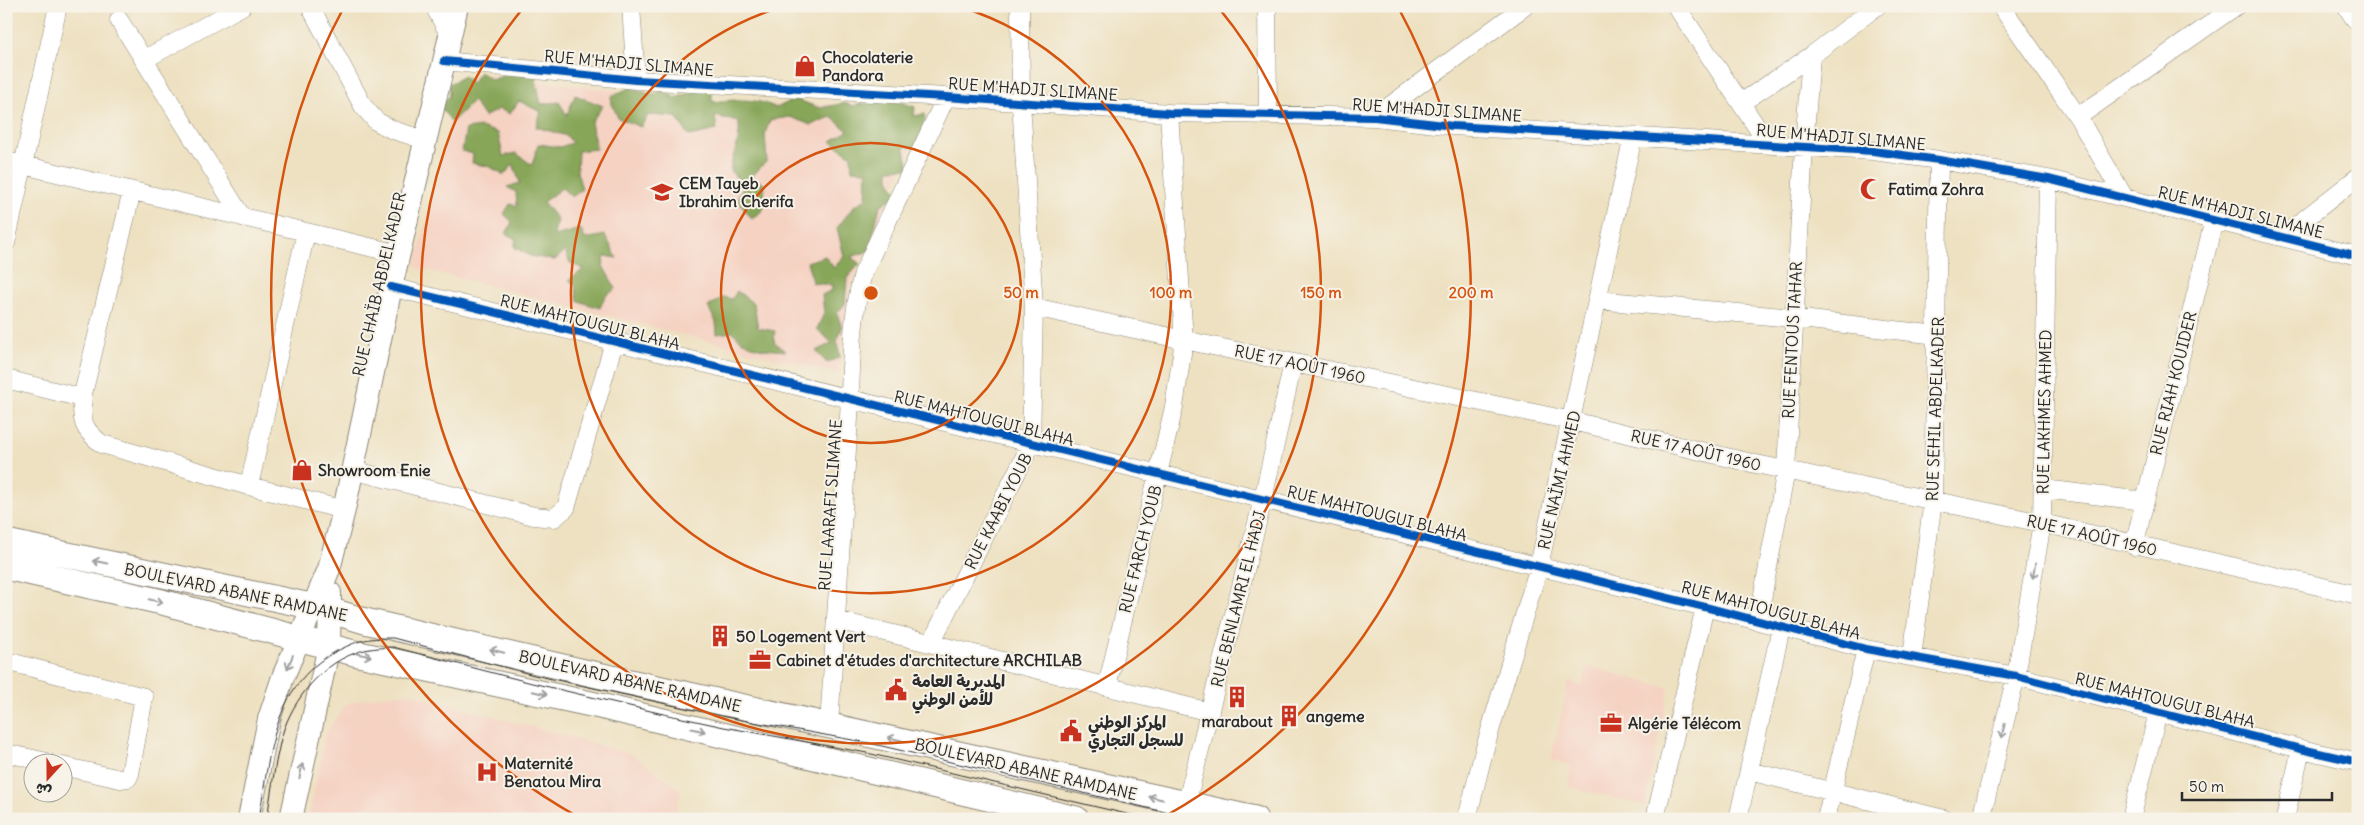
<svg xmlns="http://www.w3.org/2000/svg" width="2364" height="825" viewBox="0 0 2364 825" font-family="Delius,'Playpen Sans Arabic',sans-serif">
  <rect width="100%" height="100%" fill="#f7f3e8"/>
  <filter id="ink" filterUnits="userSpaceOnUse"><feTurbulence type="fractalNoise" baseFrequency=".02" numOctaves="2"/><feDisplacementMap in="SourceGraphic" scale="10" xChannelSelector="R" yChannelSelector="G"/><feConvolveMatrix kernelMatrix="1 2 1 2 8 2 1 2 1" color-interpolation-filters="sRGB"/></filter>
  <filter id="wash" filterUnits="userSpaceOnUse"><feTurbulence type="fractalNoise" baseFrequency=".0096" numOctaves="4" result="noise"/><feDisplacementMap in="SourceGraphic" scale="20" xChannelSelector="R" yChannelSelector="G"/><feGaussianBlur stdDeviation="1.12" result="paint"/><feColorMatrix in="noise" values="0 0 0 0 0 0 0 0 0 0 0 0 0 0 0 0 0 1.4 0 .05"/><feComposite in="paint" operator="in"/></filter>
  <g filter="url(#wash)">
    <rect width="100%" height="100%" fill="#eee1c1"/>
    <path fill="#f5d2c2" d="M 476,74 L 739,105 L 906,103 L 923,120 L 849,289 L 838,374 L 415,267 L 457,91 Z
      M 1587,666 L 1669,688 L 1645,806 L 1568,787 L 1571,766 L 1551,759 L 1569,680 L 1582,686 Z
      M 407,693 L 632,754 L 681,790 L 674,819 L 308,819 L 326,733 L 346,704 L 366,698 Z"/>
    <path fill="#87a659" stroke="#596842" d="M 480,72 L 492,80 L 513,72 L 535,74 L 541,104 L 559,102 L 567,115 L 575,95 L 603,106 L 591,122 L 596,149 L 578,151 L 577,172 L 582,189 L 572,197 L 562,188 L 543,202 L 557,219 L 554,236 L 581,229 L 585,239 L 605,235 L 617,258 L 605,256 L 603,266 L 616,289 L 605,296 L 600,308 L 578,301 L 575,285 L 569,280 L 584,269 L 570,263 L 565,251 L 555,260 L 530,256 L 514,247 L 516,239 L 506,234 L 512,222 L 504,214 L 510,204 L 517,206 L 516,192 L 507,187 L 520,183 L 513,164 L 504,175 L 490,167 L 472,163 L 473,154 L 462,151 L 466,129 L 481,127 L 498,133 L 503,156 L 516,153 L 532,165 L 538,144 L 560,147 L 572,143 L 567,136 L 536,127 L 541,112 L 519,101 L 510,114 L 499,109 L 484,117 L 473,101 L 452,122 L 440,107 L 449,96 L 449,84 L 464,76 L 472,83 Z
      M 632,87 L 652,95 L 664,90 L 675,98 L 699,90 L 712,93 L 712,102 C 733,100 756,97 776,108 L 795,99 L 820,108 L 845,103 L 852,106 L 873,102 L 897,101 L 915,107 L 914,116 L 925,114 L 924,133 L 915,148 L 904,146 L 909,168 L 889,169 L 889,179 L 898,194 L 880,206 L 869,251 L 851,257 L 860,264 L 847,278 L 845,304 L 837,313 L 842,328 L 837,341 L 840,357 L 827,363 L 816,351 L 832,343 L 817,329 L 824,313 L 822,295 L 832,290 L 832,285 L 813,283 L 807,262 L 825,256 L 834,268 L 844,256 L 837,228 L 854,206 L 866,199 L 867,171 L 852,170 L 851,156 L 831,141 L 848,131 L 831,117 L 811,125 L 790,117 L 770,120 L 765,134 L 767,161 L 752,176 L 765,185 L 763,210 L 752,219 L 737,199 L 744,185 L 730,171 C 732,154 743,137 738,121 L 715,116 L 717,130 L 689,136 L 676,117 L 648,115 L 641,127 L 618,118 L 612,104 L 611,96 Z
      M 737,291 L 754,304 L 758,328 L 775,331 L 774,342 L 786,351 C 764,349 748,350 733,332 L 717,334 L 716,322 L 708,307 L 723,297 L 732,299 Z"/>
  </g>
  <g filter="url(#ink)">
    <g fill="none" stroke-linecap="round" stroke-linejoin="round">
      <g stroke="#8c8676" stroke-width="19">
        <path id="minor" d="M 310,6 L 363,106 L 376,121 L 393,130 L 425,140
          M 434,6 L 450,36
          M 631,6 L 636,80
          M 1267,6 L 1268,115
          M 1676,6 L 1768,144
          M 2001,6 L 2078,117 L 2124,197
          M 119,20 L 242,217
          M 145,59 L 242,6
          M 444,61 L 636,80 L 946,97 L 1169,113 L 1375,117 L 1453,126 L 1873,151 L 1939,160 L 2048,179 L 2358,256
          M 1741,103 L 1811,56 L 1877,6
          M 1375,117 L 1525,6
          M 2078,117 L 2236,6
          M 6,161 L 399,254
          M 132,191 L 82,398 C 82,422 82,429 102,444 L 249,486 L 344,510
          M 2282,237 L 2358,177
          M 6,243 L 58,6
          M 391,287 L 1705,607 L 1866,649 L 2016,676 L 2301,749 L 2358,762
          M 1597,300 L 1793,318 L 1937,335
          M 1034,307 L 1184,340 L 1572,421 L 1756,464 L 2042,523 L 2358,595
          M 6,379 L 82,398
          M 352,470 L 534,516 L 554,518 L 566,508 L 614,342
          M 249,486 L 306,232
          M 2043,489 L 2144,501
          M 2134,546 L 2214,220
          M 836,620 L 1210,712
          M 1758,621 L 1786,470 L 1804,146 L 1811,56
          M 931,643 L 1031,444 L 1034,307 L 1021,102 L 1020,6
          M 1912,657 L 1933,500 L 1939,160
          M 6,661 L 144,697 L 130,774 L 128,778 L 120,779 L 62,766
          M 1107,686 L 1174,407 L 1184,340 L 1169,113
          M 829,725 C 836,628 842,531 848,434 C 852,380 849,325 863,273 L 946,97
          M 6,753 L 47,762
          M 1749,771 L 1944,819
          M 1186,805 L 1263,499 L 1293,363
          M 1467,819 L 1484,751 L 1539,566 L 1633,136
          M 1655,819 L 1705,607
          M 1738,819 L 1781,628
          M 1826,819 L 1866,649
          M 1981,819 L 2016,676 L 2042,523 L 2048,179
          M 2131,819 L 2158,713
          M 2285,819 L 2301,749"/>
      </g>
      <g stroke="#8c8676" stroke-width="24">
        <path id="tertiary" d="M 249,819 L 269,719 L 283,677 L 329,569 L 344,510 L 391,287 L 457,6
          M 291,819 L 329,646 L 330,593"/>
      </g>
      <g stroke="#8c8676" stroke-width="27">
        <path id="secondary" d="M 6,542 L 325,609 L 365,621 L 584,672 L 1255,819
          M 6,567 L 162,602 L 354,653 L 600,706 L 1076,819"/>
      </g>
      <g stroke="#8c8676" stroke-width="29">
        <path id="primary" d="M 2352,6 L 2358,15"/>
      </g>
      <use href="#minor" stroke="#fff" stroke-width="18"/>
      <use href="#tertiary" stroke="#fff" stroke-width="22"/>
      <use href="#secondary" stroke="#fff" stroke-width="25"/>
      <use href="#primary" stroke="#fff" stroke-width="28"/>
      <path stroke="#2b2b2b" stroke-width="1" d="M 259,819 C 270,756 272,686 335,652 C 359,640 365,638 393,638 L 534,675 L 726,717 L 869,743 L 1195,819
        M 267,819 C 271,794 274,768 280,743 C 288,706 318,666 355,653 C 367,648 380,648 393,647 L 532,683 L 659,713 L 724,727 L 867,753 L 1148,819"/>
      <g stroke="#f7f3e8" stroke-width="11">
        <path id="cycleway" d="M 444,61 L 636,80 L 946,97 L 1169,113 L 1375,117 L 1453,126 L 1873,151 L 1939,160 L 2048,179 L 2358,256
          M 391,287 L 1705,607 L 1866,649 L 2016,676 L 2301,749 L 2358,762"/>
      </g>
      <use href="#cycleway" stroke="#0057b8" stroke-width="8"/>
    </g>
    <defs><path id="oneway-shaft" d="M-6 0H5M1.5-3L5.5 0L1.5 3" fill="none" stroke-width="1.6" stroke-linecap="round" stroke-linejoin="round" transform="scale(1.25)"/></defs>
    <g stroke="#a0a0a0">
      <use href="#oneway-shaft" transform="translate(100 562) rotate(-168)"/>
      <use href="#oneway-shaft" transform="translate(2034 571) rotate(99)"/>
      <use href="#oneway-shaft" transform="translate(156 601) rotate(13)"/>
      <use href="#oneway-shaft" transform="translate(497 651) rotate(-166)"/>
      <use href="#oneway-shaft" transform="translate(364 655) rotate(11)"/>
      <use href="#oneway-shaft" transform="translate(290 662) rotate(113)"/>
      <use href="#oneway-shaft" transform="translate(540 693) rotate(13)"/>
      <use href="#oneway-shaft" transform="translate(698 730) rotate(13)"/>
      <use href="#oneway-shaft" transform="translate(2003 731) rotate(104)"/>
      <use href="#oneway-shaft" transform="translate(895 739) rotate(-167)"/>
      <use href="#oneway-shaft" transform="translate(301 771) rotate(-78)"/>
      <use href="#oneway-shaft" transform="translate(1156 798) rotate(-167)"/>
    </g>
  </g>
  <g fill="none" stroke="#d5540f" stroke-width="2.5">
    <circle cx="871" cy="293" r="150"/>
    <path d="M961 7A300 300 0 1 1 781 7"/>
    <path d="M1218 7A450 450 0 1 1 524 7"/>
    <path d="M580 818A600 600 0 0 1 344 7M1398 7A600 600 0 0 1 1162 818"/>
  </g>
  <defs>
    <g id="shop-bare" transform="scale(1.725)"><path d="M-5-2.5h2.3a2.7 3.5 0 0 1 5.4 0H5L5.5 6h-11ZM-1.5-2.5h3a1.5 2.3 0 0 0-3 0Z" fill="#c8321e" stroke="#f7f3e8" stroke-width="2.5" paint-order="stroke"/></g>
    <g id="mosque-bare" transform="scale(1.725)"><path d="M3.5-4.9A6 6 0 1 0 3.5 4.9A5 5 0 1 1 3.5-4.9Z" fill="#c8321e" stroke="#f7f3e8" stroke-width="2.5" paint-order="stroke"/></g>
    <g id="school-bare" transform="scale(1.725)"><path d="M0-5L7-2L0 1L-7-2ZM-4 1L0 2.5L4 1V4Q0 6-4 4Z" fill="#c8321e" stroke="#f7f3e8" stroke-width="2.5" paint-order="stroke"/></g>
    <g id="building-bare" transform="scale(1.725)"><path d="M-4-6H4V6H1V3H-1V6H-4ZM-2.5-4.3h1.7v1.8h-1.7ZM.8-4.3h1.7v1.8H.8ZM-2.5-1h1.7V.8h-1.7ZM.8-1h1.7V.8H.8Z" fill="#c8321e" stroke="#f7f3e8" stroke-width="2.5" paint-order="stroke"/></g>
    <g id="office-bare" transform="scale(1.725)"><path d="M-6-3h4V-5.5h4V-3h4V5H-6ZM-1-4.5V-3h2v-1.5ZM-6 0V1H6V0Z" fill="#c8321e" stroke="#f7f3e8" stroke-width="2.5" paint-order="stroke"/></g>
    <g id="civic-bare" transform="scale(1.725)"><path d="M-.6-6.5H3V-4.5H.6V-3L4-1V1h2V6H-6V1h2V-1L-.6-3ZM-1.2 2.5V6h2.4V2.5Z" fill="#c8321e" stroke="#f7f3e8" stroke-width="2.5" paint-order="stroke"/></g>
    <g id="hospital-bare" transform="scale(1.725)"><path d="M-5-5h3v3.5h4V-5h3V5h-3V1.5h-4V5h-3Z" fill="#c8321e" stroke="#f7f3e8" stroke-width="2.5" paint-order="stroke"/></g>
  </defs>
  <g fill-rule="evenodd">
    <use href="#shop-bare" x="805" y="66"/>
    <use href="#mosque-bare" x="1871" y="189"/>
    <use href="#school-bare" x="662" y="192"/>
    <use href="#shop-bare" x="302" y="470"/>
    <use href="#building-bare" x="720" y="636"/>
    <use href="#office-bare" x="760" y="660"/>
    <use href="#civic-bare" x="896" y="690"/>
    <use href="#building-bare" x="1237" y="697"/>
    <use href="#building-bare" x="1289" y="716"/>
    <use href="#office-bare" x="1611" y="723"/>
    <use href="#civic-bare" x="1071" y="731"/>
    <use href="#hospital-bare" x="487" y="772"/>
  </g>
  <g text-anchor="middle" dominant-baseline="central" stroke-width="4" stroke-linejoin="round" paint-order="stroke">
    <g font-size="16" font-weight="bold" fill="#2b2b2b" stroke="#f7f3e8" text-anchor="start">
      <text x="822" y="57">Chocolaterie<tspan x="822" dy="18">Pandora</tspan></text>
      <text x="679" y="183">CEM Tayeb<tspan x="679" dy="18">Ibrahim Cherifa</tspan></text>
      <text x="1888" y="189">Fatima Zohra</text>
      <text x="318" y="470">Showroom Enie</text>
      <text x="736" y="636">50 Logement Vert</text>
      <text x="776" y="660">Cabinet d'études d'architecture ARCHILAB</text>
      <text x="912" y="681">المديرية العامة<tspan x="912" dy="18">للأمن الوطني</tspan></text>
      <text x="1306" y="716">angeme</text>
      <text x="1237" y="721" text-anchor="middle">marabout</text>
      <text x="1088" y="722">المركز الوطني<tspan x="1088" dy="18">للسجل التجاري</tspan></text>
      <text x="1628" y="723">Algérie Télécom</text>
      <text x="504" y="763">Maternité<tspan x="504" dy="18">Benatou Mira</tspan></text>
    </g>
    <g font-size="16" fill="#2b2b2b" stroke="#f7f3e8">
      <text transform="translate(629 63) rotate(5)">RUE M'HADJI SLIMANE</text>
      <text transform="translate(1033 89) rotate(4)">RUE M'HADJI SLIMANE</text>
      <text transform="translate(1437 110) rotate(4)">RUE M'HADJI SLIMANE</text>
      <text transform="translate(1841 137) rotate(5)">RUE M'HADJI SLIMANE</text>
      <text transform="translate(2241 212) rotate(14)">RUE M'HADJI SLIMANE</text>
      <text transform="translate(379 284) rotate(-77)">RUE CHAÏB ABDELKADER</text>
      <text transform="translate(590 322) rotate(14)">RUE MAHTOUGUI BLAHA</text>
      <text transform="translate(1792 340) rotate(-87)">RUE FENTOUS TAHAR</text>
      <text transform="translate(1300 364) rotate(12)">RUE 17 AOÛT 1960</text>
      <text transform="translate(2173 383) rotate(-76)">RUE RIAH KOUIDER</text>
      <text transform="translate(1935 409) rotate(-88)">RUE SEHIL ABDELKADER</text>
      <text transform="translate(2044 412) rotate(-89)">RUE LAKHMES AHMED</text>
      <text transform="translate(984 418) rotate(14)">RUE MAHTOUGUI BLAHA</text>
      <text transform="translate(1696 450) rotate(13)">RUE 17 AOÛT 1960</text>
      <text transform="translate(1559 480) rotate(-77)">RUE NAÏMI AHMED</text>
      <text transform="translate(830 505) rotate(-86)">RUE LAARAFI SLIMANE</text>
      <text transform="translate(998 511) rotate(-63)">RUE KAABI YOUB</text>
      <text transform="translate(1377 513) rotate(14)">RUE MAHTOUGUI BLAHA</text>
      <text transform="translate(2092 535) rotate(13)">RUE 17 AOÛT 1960</text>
      <text transform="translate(1140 549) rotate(-76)">RUE FARCH YOUB</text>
      <text transform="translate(236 592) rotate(12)">BOULEVARD ABANE RAMDANE</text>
      <text transform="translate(1238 599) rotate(-76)">RUE BENLAMRI EL HADJ</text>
      <text transform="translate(1771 610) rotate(15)">RUE MAHTOUGUI BLAHA</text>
      <text transform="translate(630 681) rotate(13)">BOULEVARD ABANE RAMDANE</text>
      <text transform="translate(2165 700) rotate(14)">RUE MAHTOUGUI BLAHA</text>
      <text transform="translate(1026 769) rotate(13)">BOULEVARD ABANE RAMDANE</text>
    </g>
  </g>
  <circle cx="871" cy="293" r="8" fill="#d5540f" stroke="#f7f3e8" stroke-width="2.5"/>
  <g font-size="15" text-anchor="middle" font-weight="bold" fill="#d5540f" stroke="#f7f3e8" stroke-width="4" stroke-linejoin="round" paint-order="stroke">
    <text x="1021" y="298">50 m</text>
    <text x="1171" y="298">100 m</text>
    <text x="1321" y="298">150 m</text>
    <text x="1471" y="298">200 m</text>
  </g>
  <rect width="2364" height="825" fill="none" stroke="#f7f3e8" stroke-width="25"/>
  <g transform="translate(48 778) rotate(201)"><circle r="24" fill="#f7f3e8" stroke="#a5a39c"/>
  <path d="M0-4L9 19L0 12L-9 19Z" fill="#c8321e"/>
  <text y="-8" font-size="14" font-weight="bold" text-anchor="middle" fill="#2b2b2b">ش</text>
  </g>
  <path d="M2182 792v8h150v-8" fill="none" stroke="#2b2b2b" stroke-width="2.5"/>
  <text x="2189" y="792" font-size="15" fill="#2b2b2b" stroke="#f7f3e8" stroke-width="4" paint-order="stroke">50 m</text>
</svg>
